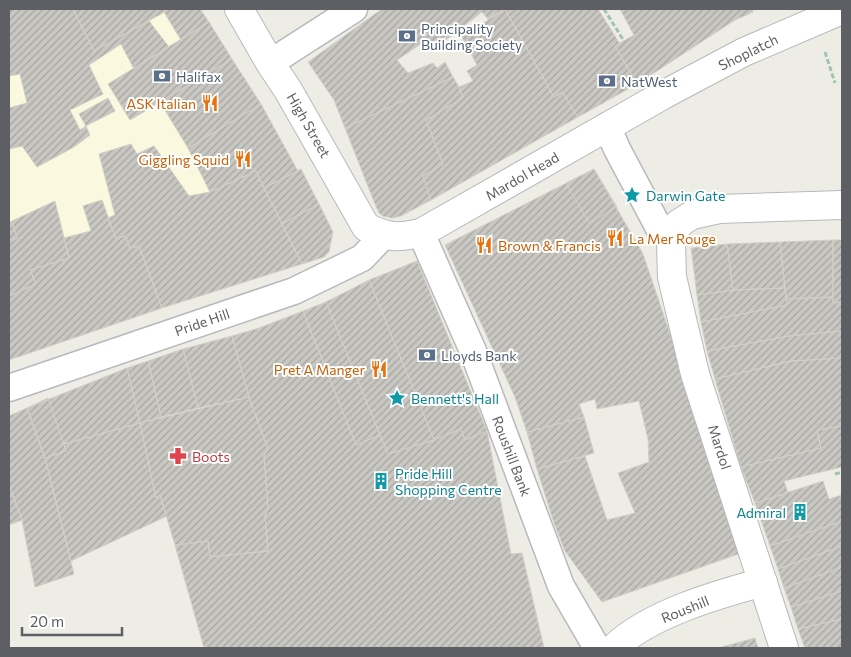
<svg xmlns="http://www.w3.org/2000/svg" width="851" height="657" viewBox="0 0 851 657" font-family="Commissioner,sans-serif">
  <defs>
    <pattern id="building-hatch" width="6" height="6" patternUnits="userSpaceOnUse" patternTransform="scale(1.25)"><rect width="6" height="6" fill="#c9c7c2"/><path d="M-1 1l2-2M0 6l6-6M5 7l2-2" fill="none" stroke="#a6a5a1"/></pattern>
  </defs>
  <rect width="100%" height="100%" fill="#eeede5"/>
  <path fill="#faf8de" d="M 9,9 L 200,9 L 261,104 L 333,232 L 329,252 L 324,257 L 103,327 L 63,342 L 28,354 L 25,353 L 9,360 Z"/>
  <path fill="url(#building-hatch)" stroke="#d2d0c4" d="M 9,9 L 73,9 L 94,51 L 149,21 L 169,47 L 134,69 L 121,44 L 89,65 L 103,94 L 70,110 L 80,130 L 86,126 L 90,135 L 74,147 L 37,167 L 22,146 L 9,149 L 9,108 L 27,103 L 20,74 L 9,76 Z
    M 73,9 L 170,9 L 94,51 Z
    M 170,9 L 200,9 L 209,22 L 181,40 L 164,12 Z
    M 382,9 L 504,9 L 488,19 L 482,12 L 433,50 L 425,41 L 397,60 L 408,73 L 433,63 L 437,68 L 445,62 L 453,77 L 345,128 L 334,100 L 308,62 Z
    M 505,9 L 598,9 L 620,44 L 615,46 L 637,84 L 578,117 L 562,92 L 554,97 Z
    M 505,9 L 554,97 L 562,92 L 578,117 L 431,200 L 423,176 L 443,164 L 426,120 L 463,98 L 459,87 L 473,81 L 467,71 L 477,65 L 462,37 Z
    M 620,9 L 752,9 L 753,12 L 735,20 L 637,84 L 615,46 L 634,35 Z
    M 209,22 L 232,59 L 130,120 L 108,84 Z
    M 232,59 L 261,104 L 188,148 L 160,102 Z
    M 453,77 L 459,87 L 463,98 L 426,120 L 443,164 L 423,176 L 431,200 L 401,216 L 392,218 L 383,216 L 379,213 L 375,204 L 345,128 Z
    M 108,98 L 115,111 L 86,126 L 79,114 Z
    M 261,104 L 298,171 L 264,188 L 256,171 L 210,192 L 188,148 Z
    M 131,144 L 137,154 L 154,146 L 189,196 L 210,192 L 256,171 L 302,264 L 162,308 L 139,246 L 130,248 L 125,236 L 116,239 L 108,218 L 115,215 L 99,154 Z
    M 301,169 L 319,204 L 282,224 L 264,188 Z
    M 594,169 L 617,207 L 589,223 L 566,183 Z
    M 594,169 L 643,254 L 744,552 L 602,602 L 565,551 L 554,523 L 537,469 L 585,456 L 607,520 L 635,513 L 618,473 L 649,462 L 648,439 L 639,401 L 597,409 L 595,399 L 579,404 L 584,417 L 527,432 L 515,397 L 445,245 Z
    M 102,200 L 116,239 L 125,236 L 130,248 L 139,246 L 162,308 L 9,360 L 9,296 L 36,284 L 30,270 L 69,258 L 64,238 L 91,231 L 83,206 Z
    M 55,201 L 69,258 L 30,270 L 36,284 L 9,296 L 9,243 L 17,238 L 12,221 Z
    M 319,204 L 333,232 L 329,252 L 324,257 L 302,264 L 282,224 Z
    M 12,221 L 17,238 L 9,243 L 9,223 Z
    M 833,240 L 842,240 L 842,302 L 833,303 Z
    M 833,240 L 833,297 L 786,299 L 780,242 Z
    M 780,242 L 785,288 L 733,290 L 727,244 Z
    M 727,244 L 733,290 L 697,295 L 691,248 Z
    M 417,261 L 487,431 L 465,440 L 461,429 L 434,440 L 369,280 Z
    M 369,280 L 434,440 L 388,454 L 326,302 Z
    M 785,288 L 787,305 L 701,322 L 697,295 L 733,290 Z
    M 833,297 L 833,303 L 842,302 L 842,331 L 789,336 L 707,351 L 701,322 L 787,305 L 786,299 Z
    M 326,302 L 380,435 L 356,445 L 303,311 Z
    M 303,311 L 356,445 L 380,435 L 388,454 L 434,440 L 461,429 L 465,440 L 487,431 L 511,554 L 522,553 L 544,648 L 204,648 L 175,545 L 208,541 L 210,557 L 268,551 L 265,516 L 268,508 L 264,455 L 268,449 L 249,397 L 232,336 L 259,328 Z
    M 842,331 L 842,358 L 791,361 L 715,379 L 707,351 L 789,336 Z
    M 232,336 L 249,397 L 198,408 L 183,349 Z
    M 183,349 L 198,408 L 161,417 L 148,361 Z
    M 842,358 L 842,426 L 817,430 L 821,448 L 741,467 L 715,379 L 791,361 Z
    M 148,361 L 161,417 L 140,423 L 127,368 Z
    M 127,368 L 140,423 L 64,444 L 66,451 L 45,458 L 27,408 Z
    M 249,397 L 268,449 L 264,455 L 268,508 L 265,516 L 268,551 L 210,557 L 208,541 L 175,545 L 160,495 L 156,498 L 140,423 Z
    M 48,398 L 66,451 L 45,458 L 27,408 Z
    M 27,408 L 45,458 L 74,574 L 35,587 L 22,520 L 9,485 L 9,438 L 10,438 L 9,434 L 9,416 Z
    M 584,417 L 594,453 L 537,469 L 527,432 Z
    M 140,423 L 156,498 L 160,495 L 167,516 L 71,561 L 45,458 L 66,451 L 64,444 Z
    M 842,426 L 842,467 L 784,481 L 788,493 L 755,503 L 741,467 L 821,448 L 817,430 Z
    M 823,481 L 829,499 L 842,495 L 842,521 L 770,546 L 755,503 Z
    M 9,485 L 22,520 L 9,525 Z
    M 842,521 L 842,546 L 778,569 L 770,546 Z
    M 842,546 L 842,567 L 784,588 L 778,569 Z
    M 842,567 L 842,591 L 791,607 L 784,588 Z
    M 842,591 L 842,619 L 798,629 L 791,607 Z
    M 842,619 L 842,648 L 805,648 L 798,629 Z
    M 755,638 L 758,648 L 718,648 Z"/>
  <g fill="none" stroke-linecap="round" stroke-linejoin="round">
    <g stroke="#b8b9be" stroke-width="29">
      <path id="pedestrian" d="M 270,63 L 354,9
        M 607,126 L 617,149 L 659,228
        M 421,233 L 473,351 L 561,586 L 597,648
        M 9,388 L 294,291 L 362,258 L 384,235"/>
    </g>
    <g stroke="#b8b9be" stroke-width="30">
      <path id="minor" d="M 614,648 C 649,614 716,595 763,582
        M 784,648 L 695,374 L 672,277 L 671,243 L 678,224 L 692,215 L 719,209 L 842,205"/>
    </g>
    <g stroke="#b8b9be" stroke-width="30">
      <path id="tertiary" d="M 239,9 L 270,63 L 288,90 L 366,227 C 389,238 397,238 421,233 L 663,95 L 744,52 L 842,10"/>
    </g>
    <path stroke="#9ec3ae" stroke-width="3" stroke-dasharray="5 2.5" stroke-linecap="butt" d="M 604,9 L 624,41
      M 825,52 L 835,83
      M 835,474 L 842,472"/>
    <use href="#pedestrian" stroke="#fff" stroke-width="26"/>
    <use href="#minor" stroke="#fff" stroke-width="28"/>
    <use href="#tertiary" stroke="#fff" stroke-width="28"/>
  </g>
  <defs>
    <g id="bank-bare" transform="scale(1.35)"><path d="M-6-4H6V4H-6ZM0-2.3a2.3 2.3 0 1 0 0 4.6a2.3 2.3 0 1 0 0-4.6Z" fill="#5c6f8a" stroke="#fff" stroke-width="2.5" paint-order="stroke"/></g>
    <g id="restaurant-bare" transform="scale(1.35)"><path d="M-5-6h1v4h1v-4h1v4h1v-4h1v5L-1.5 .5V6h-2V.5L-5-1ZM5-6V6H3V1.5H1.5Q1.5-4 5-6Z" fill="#e8710a" stroke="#fff" stroke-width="2.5" paint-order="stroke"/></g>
    <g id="sight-bare" transform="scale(1.35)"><path d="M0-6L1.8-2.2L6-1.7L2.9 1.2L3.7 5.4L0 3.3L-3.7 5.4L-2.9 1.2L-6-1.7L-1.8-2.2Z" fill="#0f9aa8" stroke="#fff" stroke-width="2.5" paint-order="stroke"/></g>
    <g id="pharmacy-bare" transform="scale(1.35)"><path d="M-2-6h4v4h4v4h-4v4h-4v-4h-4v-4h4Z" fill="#e0444e" stroke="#fff" stroke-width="2.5" paint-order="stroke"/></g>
    <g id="building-bare" transform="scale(1.35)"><path d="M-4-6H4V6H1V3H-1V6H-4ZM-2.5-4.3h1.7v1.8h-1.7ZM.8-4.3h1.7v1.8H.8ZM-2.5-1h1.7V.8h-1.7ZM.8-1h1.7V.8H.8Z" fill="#0f9aa8" stroke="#fff" stroke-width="2.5" paint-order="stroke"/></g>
  </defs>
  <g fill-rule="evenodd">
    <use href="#bank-bare" x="407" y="36"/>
    <use href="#bank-bare" x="162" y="76"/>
    <use href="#bank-bare" x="607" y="81"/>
    <use href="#restaurant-bare" x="210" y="103"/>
    <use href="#restaurant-bare" x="243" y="159"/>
    <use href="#sight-bare" x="632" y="195"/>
    <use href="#restaurant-bare" x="615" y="238"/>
    <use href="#restaurant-bare" x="484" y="245"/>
    <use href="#bank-bare" x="427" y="355"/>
    <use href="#restaurant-bare" x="379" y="369"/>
    <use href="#sight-bare" x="397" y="398"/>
    <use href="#pharmacy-bare" x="178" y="456"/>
    <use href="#building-bare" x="381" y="481"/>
    <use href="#building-bare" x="800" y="512"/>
  </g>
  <g text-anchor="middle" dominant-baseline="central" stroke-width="4" stroke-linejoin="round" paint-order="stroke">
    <g font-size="14" fill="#4e5e75" stroke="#fff" text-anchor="start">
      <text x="421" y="28">Principality<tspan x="421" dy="16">Building Society</tspan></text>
      <text x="176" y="76">Halifax</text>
      <text x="621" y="81">NatWest</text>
      <text x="441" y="355">Lloyds Bank</text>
    </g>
    <g font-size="14" fill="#5d5f64" stroke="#fff">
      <text transform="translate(748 52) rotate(-26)">Shoplatch</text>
      <text transform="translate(309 125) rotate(60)">High Street</text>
      <text transform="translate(522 176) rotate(-30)">Mardol Head</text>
      <text transform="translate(202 322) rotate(-19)">Pride Hill</text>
      <text transform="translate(720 447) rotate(72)">Mardol</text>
      <text transform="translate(512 456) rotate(69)">Roushill Bank</text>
      <text transform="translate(685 609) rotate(-22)">Roushill</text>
    </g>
    <g font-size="14" fill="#c56008" stroke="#fff" text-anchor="end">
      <text x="196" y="103">ASK Italian</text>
      <text x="229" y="159">Giggling Squid</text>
      <text x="629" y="238" text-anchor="start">La Mer Rouge</text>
      <text x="498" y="245" text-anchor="start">Brown &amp; Francis</text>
      <text x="365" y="369">Pret A Manger</text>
    </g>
    <g font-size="14" fill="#0d838f" stroke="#fff" text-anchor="start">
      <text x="646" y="195">Darwin Gate</text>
      <text x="411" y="398">Bennett's Hall</text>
      <text x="395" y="473">Pride Hill<tspan x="395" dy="16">Shopping Centre</tspan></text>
      <text x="786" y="512" text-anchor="end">Admiral</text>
    </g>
    <g font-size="14" fill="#be3a42" stroke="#fff" text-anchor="start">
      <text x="192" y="456">Boots</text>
    </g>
  </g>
  <rect width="851" height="657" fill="none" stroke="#5d5f64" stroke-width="20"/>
  <path d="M22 627v8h100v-8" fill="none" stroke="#5d5f64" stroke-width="2.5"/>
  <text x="30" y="627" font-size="15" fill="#5d5f64" stroke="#ffffff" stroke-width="4" paint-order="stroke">20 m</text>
</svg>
